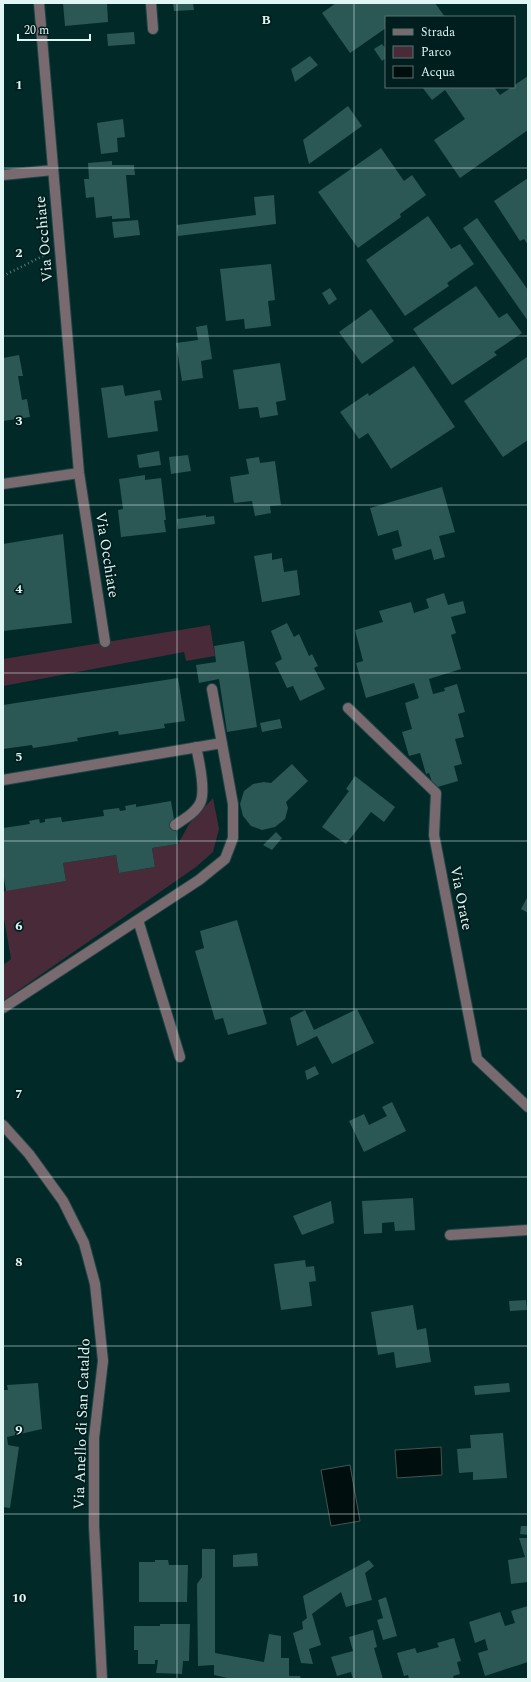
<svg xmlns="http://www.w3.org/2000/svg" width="531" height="1682" viewBox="0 0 531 1682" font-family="Spectral,serif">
  <rect width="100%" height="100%" fill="#002928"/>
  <path fill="#482a38" d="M 210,625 L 215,656 L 186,661 L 184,652 L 3,686 L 3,659 Z
    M 213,798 L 219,829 L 213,852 L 196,867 L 3,1001 L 3,965 L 11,959 L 3,913 L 3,891 L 66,881 L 63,863 L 116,855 L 119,873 L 155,867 L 152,848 L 178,844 L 189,824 Z"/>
  <path fill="#000e0d" stroke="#435452" d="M 441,1447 L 442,1475 L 397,1478 L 395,1450 Z
    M 350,1465 L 360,1521 L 331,1526 L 321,1470 Z"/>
  <path fill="#2b5755" d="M 63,3 L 107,3 L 108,22 L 65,26 Z
    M 173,3 L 193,3 L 194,10 L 174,11 Z
    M 336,3 L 435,3 L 445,17 L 386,17 L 386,28 L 350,53 L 322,13 Z
    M 134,32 L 135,44 L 108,46 L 107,34 Z
    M 382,44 L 386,49 L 386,58 L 382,61 L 374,49 Z
    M 310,56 L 318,65 L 295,82 L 291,69 Z
    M 528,76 L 528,130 L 460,178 L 434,140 L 465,119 L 445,90 L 432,100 L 422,87 L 494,87 L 500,95 Z
    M 348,106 L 362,126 L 309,164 L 303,140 Z
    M 123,119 L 125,137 L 117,138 L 118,152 L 101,154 L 97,123 Z
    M 381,148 L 404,181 L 412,175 L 426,195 L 400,214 L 401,217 L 358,248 L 318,192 Z
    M 112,161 L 112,165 L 134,165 L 135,175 L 126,175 L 130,218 L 112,219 L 112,216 L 96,218 L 94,197 L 86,198 L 84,179 L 89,179 L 88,163 Z
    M 528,178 L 528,245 L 524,239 L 520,241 L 494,201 Z
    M 274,195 L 276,224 L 178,236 L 177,225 L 256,215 L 254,197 Z
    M 428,216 L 451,249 L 460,244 L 474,264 L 447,283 L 449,286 L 405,316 L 366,260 Z
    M 477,218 L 528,290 L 528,321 L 463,228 Z
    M 138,220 L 140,235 L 114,238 L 112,222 Z
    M 271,264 L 275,300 L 268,301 L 271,326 L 245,329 L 244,319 L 226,321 L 220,269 Z
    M 476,286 L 499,318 L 507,313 L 522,333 L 494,352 L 497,355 L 452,385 L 413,329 Z
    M 330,288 L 337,299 L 329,305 L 322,293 Z
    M 371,309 L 394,341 L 362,364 L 339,332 Z
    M 207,325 L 212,359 L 201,361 L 203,378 L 182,381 L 176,343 L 198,340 L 196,327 Z
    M 19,355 L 23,376 L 18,376 L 22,400 L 27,399 L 30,417 L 3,421 L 3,358 Z
    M 527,357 L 528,440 L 503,457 L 464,401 Z
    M 280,363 L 286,400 L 276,402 L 278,415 L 260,418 L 258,407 L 239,409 L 233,370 Z
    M 414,366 L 455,427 L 391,469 L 368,433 L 359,439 L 340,412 L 368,393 L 369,396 Z
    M 123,385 L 125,396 L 160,390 L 162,400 L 154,401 L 158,431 L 108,438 L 101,388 Z
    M 159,451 L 161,465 L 139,468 L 137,455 Z
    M 188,455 L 191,471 L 171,474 L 169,457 Z
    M 259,457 L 260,463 L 275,461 L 281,505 L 270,506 L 271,513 L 255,516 L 252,501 L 234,503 L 230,477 L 249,474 L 246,459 Z
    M 145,475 L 145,480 L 161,478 L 166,520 L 164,520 L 166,532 L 121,537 L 118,510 L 123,509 L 119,479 Z
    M 442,487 L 455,532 L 439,536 L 445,557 L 434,560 L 431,549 L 395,560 L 392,549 L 402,546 L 398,530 L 378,536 L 370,508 Z
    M 206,515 L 206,517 L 214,516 L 215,524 L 178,529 L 177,519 Z
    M 63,534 L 72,623 L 3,631 L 3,544 Z
    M 272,553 L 272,560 L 282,558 L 284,572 L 297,570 L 300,595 L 262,602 L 254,556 Z
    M 444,593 L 448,605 L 463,601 L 466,613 L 451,617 L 456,633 L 451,635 L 461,669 L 429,679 L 433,694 L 445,691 L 444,688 L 457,684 L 465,712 L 458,714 L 464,737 L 455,739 L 462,764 L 454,766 L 458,781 L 434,788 L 429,773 L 426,774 L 420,753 L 409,756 L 402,732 L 412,729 L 405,703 L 419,698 L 414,683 L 366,698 L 356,663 L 363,661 L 355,630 L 383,622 L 379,611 L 411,602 L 414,613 L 429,608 L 426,599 Z
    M 287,623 L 294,637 L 299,634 L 309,656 L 312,654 L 318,666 L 314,668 L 325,689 L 300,701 L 293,686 L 287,688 L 275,663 L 282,659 L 271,631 Z
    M 244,641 L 257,727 L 227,732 L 219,679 L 199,683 L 196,665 L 216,662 L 214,646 Z
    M 178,678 L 185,721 L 164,724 L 165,728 L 119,735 L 118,731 L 77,738 L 78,741 L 33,748 L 32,745 L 3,749 L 3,705 Z
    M 280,719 L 282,728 L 262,732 L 260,723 Z
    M 292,764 L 308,781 L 286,802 L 288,808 L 285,819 L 275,827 L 262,830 L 251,826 L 243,816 L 240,804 L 244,791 L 253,784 L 264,782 L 271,783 Z
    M 355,776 L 395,807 L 384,822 L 371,812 L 346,844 L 322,827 L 349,791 L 346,789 Z
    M 171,801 L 178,844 L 152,848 L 155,867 L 119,873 L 116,855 L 63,863 L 66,881 L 6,891 L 3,872 L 3,828 L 30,824 L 29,821 L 39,819 L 40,823 L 45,822 L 45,819 L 61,817 L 62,822 L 104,816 L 103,810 L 119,808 L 120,811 L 126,810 L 125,806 L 136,804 L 136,807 Z
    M 276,832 L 282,838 L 272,850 L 263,845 Z
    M 528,896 L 528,913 L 521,909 Z
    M 237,920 L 267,1024 L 228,1035 L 223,1018 L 215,1020 L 195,951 L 204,948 L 200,931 Z
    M 357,1009 L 374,1043 L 332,1064 L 317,1036 L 297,1046 L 290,1018 L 305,1010 L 314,1030 Z
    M 315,1066 L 319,1074 L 307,1080 L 305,1071 Z
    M 392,1102 L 406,1131 L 364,1152 L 349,1121 L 364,1114 L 369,1125 L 387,1116 L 382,1107 Z
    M 413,1198 L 415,1230 L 395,1231 L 394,1222 L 382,1223 L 382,1233 L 364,1234 L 362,1201 Z
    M 331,1201 L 334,1223 L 302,1235 L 293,1216 Z
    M 305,1260 L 306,1267 L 314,1266 L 316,1281 L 309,1282 L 312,1306 L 281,1310 L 274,1264 Z
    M 526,1300 L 527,1310 L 510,1311 L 509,1301 Z
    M 413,1305 L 417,1330 L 426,1328 L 431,1362 L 396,1368 L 394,1352 L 378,1355 L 371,1312 Z
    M 38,1383 L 42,1429 L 7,1437 L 8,1445 L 19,1447 L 10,1508 L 3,1507 L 3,1390 L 8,1390 L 7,1385 Z
    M 509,1383 L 510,1392 L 475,1395 L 474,1386 Z
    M 503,1433 L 507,1478 L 473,1480 L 473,1472 L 459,1473 L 457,1449 L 471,1448 L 470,1435 Z
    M 521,1526 L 528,1526 L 528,1535 L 520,1534 Z
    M 519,1538 L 528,1538 L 528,1582 L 511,1584 L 508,1560 L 525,1557 Z
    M 202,1549 L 215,1549 L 215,1653 L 264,1662 L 269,1634 L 281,1636 L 281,1658 L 289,1658 L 289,1676 L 300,1676 L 301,1679 L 232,1679 L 214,1675 L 214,1665 L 198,1666 L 197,1584 L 202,1577 Z
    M 257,1553 L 258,1566 L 233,1567 L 233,1555 Z
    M 155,1560 L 168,1560 L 169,1565 L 188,1565 L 187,1602 L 139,1602 L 139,1562 L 155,1562 Z
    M 369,1560 L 374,1566 L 365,1573 L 372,1600 L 346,1607 L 341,1592 L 312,1614 L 321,1645 L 309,1649 L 313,1664 L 301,1663 L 293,1633 L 303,1629 L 302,1622 L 307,1618 L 303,1596 Z
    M 386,1597 L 397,1636 L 383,1640 L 377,1620 L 383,1618 L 378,1600 Z
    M 528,1606 L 528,1662 L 485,1676 L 478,1653 L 488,1650 L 485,1639 L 475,1643 L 469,1622 L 500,1612 L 505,1626 L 515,1623 L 511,1611 Z
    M 160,1624 L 190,1624 L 189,1661 L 183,1661 L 182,1674 L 156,1673 L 158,1660 L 155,1660 L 155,1664 L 138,1664 L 138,1650 L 134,1650 L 134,1626 L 160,1626 Z
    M 373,1630 L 377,1647 L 374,1648 L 383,1679 L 353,1679 L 351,1672 L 337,1676 L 331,1657 L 353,1651 L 349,1637 Z
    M 454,1638 L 461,1661 L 457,1662 L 460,1674 L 453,1676 L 454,1679 L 409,1679 L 408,1675 L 404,1676 L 397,1653 L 415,1648 L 417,1653 L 439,1647 L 437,1643 Z"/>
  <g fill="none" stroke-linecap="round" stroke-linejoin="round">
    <g stroke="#1f4645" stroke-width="12">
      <path id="service" d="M 175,825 C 184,819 197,812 201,801 C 205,789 199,760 196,747"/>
    </g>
    <g stroke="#1f4645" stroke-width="12">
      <path id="minor" d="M 39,3 L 79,473 L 105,642
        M 151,3 L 153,29
        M 3,175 L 53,170
        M 3,484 L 79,473
        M 348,708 L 436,793 L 434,835 L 477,1059 L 528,1107
        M 3,780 L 222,743
        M 138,920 L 180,1057
        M 3,1008 L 199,880 L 225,859 L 233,838 L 233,804 L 212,689
        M 3,1125 L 29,1154 L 63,1201 L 84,1243 L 95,1284 L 103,1361 L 94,1438 L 94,1526 L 102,1679
        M 450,1235 L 528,1230"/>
    </g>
    <path stroke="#5a7c7a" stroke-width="2.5" stroke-dasharray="1 3" stroke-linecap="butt" d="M 3,276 L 43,256"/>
    <use href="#service" stroke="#796a70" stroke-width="10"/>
    <use href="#minor" stroke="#796a70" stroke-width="10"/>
  </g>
  <path fill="none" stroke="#e0f6f4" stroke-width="1" stroke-opacity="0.55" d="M 177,3 L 177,1679M 354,3 L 354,1679M 3,168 L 528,168M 3,336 L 528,336M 3,505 L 528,505M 3,673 L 528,673M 3,841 L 528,841M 3,1009 L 528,1009M 3,1177 L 528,1177M 3,1346 L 528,1346M 3,1514 L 528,1514"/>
  <g text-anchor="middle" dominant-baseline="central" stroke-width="3.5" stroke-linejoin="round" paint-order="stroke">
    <g font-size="15" fill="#e0f6f4" stroke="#001e1d">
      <text transform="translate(44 239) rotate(-95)">Via Occhiate</text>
      <text transform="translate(107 555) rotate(81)">Via Occhiate</text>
      <text transform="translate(461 898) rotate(79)">Via Orate</text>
      <text transform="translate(82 1424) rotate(-88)">Via Anello di San Cataldo</text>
    </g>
  </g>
  <g font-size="13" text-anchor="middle" font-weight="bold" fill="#e0f6f4" stroke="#001e1d" stroke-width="3.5" stroke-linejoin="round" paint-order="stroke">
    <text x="266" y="24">B</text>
    <text x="19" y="89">1</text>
    <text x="19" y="257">2</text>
    <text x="19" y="425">3</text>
    <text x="19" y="593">4</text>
    <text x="19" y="761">5</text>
    <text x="19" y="930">6</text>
    <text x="19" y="1098">7</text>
    <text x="19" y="1266">8</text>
    <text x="19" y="1434">9</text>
    <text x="19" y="1602">10</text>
  </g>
  <rect width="531" height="1682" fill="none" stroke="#e0f6f4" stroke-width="8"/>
  <rect x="385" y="16" width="130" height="72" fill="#001e1d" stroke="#5a7473"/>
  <rect x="393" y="29" width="20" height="6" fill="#796a70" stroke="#5a7473"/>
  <text x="421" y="36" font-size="12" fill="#e0f6f4">Strada</text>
  <rect x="393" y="46" width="20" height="12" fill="#482a38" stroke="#5a7473"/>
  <text x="421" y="56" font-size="12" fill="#e0f6f4">Parco</text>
  <rect x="393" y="66" width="20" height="12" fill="#000e0d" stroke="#5a7473"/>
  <text x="421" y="76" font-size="12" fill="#e0f6f4">Acqua</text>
  <path d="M18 34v6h72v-6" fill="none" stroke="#e0f6f4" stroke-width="2"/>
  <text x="24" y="34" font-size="12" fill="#e0f6f4" stroke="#001e1d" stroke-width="3" paint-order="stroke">20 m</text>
</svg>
